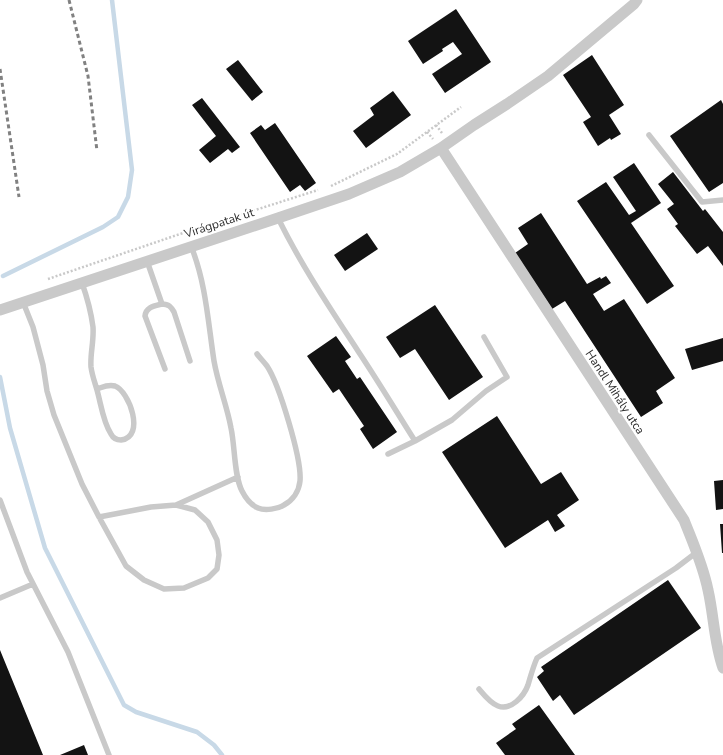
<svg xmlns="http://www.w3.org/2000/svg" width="723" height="755" viewBox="0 0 723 755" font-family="'Nunito Sans',sans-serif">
  <rect width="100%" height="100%" fill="#fff"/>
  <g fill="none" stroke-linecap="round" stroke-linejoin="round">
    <path stroke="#c8d9e7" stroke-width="4.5" d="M 3,276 L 103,227 L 118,217 L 128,197 L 132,170 L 112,0
      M 0,377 L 10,428 L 45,548 L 124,705 L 136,712 L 197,732 L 214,745 L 222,755"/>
  </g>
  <path fill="#131313" d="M 456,9 L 491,62 L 445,93 L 432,74 L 462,54 L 453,42 L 442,49 L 443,51 L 423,64 L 408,41 Z
    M 592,55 L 624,105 L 609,115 L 621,134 L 611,140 L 610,138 L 598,146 L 583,122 L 591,117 L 563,75 Z
    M 238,60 L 263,92 L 252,101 L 226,69 Z
    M 393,91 L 411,115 L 366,148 L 353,131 L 374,115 L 370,108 Z
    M 202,98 L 240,147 L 232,153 L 228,149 L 210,163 L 199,150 L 216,136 L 192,105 Z
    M 721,100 L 723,104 L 723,183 L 709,192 L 670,136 Z
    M 275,123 L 316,183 L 305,191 L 300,185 L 290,192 L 250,133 L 261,125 L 265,130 Z
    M 634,163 L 661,203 L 631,223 L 674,286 L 647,304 L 577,201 L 606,182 L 629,215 L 636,211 L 613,177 Z
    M 673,172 L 703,211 L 705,209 L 723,232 L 723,266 L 708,246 L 697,254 L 675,226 L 678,224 L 667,209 L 674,204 L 658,184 Z
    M 541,213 L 587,284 L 600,277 L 601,279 L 606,276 L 611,283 L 593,294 L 604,311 L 624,299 L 675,378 L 656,391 L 663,403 L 641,417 L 565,301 L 552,309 L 515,253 L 528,244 L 518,228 Z
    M 367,233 L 378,249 L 345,271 L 334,255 Z
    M 435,305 L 483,377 L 449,400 L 415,349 L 400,358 L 386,337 Z
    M 336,336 L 351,357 L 345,361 L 357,379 L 360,377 L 397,432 L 373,449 L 360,429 L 364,426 L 339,389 L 333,393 L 307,356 Z
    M 723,338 L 723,361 L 692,370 L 685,349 Z
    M 497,416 L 541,484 L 561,472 L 579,500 L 557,515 L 565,526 L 555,532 L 548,520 L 505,548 L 442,452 Z
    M 723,480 L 723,509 L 716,510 L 714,481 Z
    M 720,524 L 723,524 L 723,553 L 722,553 Z
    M 668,580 L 701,628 L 574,715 L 560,695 L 553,701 L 537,677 L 544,671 L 541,667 Z
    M 0,650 L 43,755 L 0,755 Z
    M 539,705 L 575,755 L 505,755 L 496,743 L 516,729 L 512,724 Z
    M 84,745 L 88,755 L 60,755 Z"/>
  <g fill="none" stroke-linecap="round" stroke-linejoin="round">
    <path stroke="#c9c9c9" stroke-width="2.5" stroke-dasharray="2 2" stroke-linecap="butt" d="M 436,125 L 442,133
      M 427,132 L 433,139
      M 331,186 L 397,154 L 461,107
      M 48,279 L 180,234 L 318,190"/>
    <path stroke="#c9c9c9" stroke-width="5.5" d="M 649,135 L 702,202 L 723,200
      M 278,218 C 301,265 330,308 358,351 C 378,381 396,411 415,441 L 452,420 L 486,391 L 507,377 L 484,337
      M 191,246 C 206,283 208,322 214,361 C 218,384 227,406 231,428 C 235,446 234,476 242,491 C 245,497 251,505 258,508 C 265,511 278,509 284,505 C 293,500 299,491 300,481 C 302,459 279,384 267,366 C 264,362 260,358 257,354
      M 147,261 L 162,304 C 169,304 171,307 174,312 L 190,361
      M 82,283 C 87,297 91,312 93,327 C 94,341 90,354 91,367 C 92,375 95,383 97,390 C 101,404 103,422 111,434 C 113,438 117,440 121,440 C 146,437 129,391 115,386 C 108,384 103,387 97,389
      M 23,302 L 33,327 L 43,365 L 47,391 L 54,415 L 82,484 L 99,517 L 126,566 L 144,580 L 164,589 L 184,588 L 208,578 L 217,569 L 219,555 L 217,540 L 208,522 L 195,510 L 176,505 L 151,507 L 99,517
      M 162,304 C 154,306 146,307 145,316 L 165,369
      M 388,454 L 415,441
      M 0,500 L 27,572 L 68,652 L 109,755
      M 176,505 L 238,477
      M 0,598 L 33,584
      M 479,689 C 484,695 490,703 498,706 C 511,711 524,696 528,685 C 531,675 533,667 537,658 L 676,568 L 697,552"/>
    <path stroke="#c9c9c9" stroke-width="11" d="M 441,148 L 684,520 C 693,543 703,565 708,590 C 714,616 714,643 723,668
      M 0,310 L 278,218 L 349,194 L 400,172 L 441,148 L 474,125 L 507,104 L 548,76 L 634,4 L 637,0"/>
    <path stroke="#818181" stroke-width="3" stroke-dasharray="4 3" stroke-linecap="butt" d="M 69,0 L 88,76 L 97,151
      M 0,69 L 19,197"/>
  </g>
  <g text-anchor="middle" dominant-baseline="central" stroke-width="4" stroke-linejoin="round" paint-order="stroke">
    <g font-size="12" fill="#2c2c2c" stroke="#fff">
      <text transform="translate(219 223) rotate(-18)">Virágpatak út</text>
      <text transform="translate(615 392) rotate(57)">Handl Mihály utca</text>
    </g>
  </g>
</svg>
